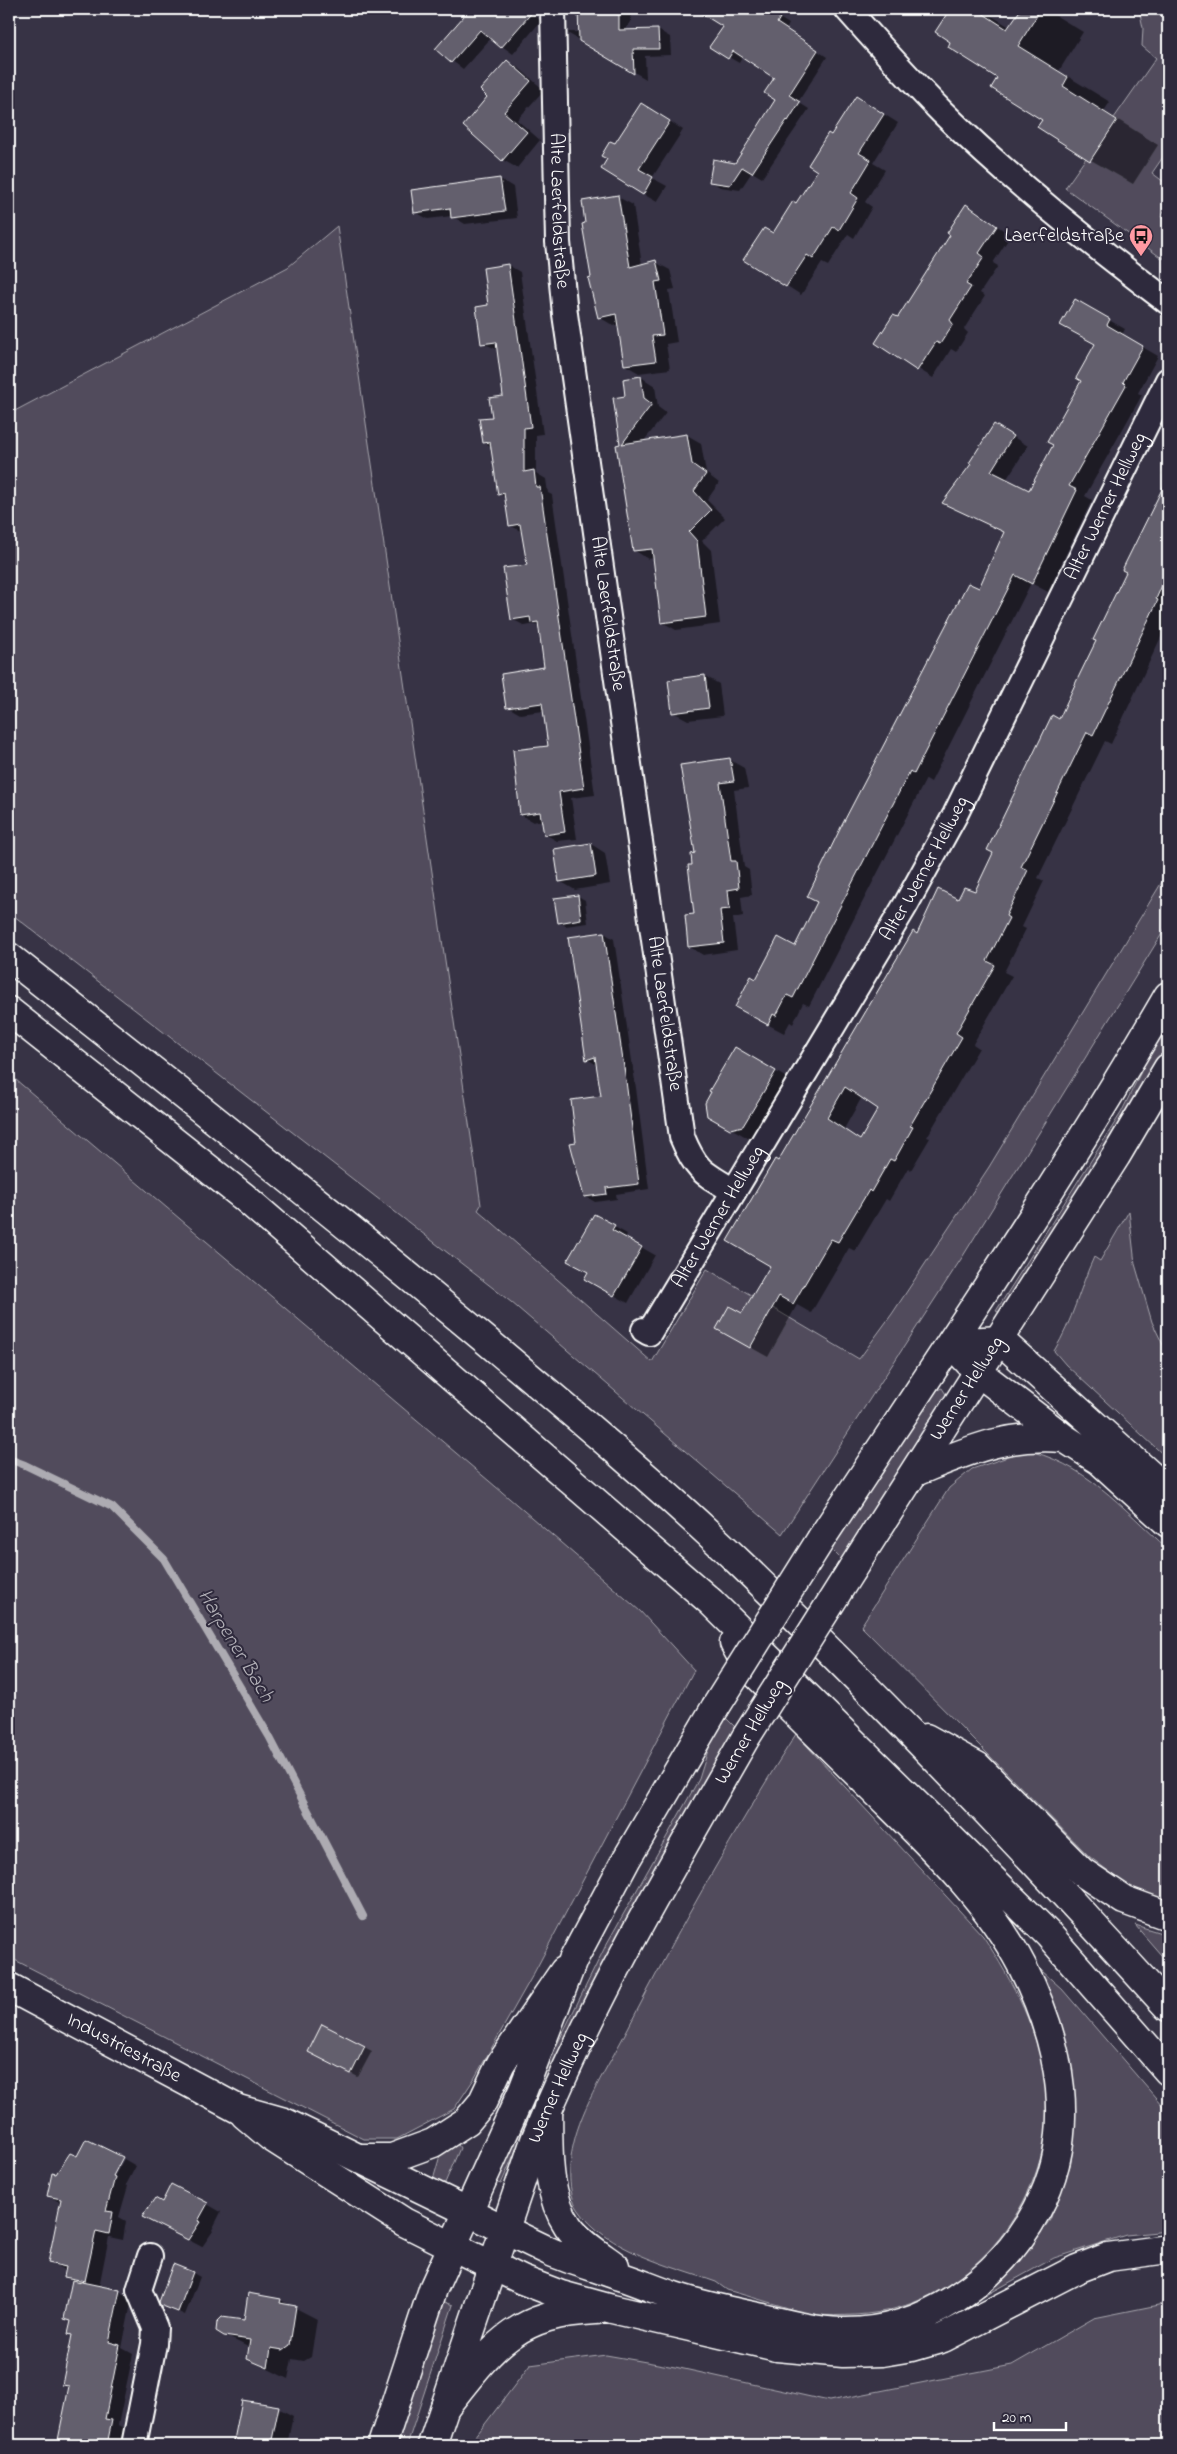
<svg xmlns="http://www.w3.org/2000/svg" width="1177" height="2454" viewBox="0 0 1177 2454" font-family="'Indie Flower',sans-serif">
  <rect width="100%" height="100%" fill="#373345"/>
  <filter id="ink" filterUnits="userSpaceOnUse"><feTurbulence type="fractalNoise" baseFrequency=".02" numOctaves="2"/><feDisplacementMap in="SourceGraphic" scale="10" xChannelSelector="R" yChannelSelector="G"/><feConvolveMatrix kernelMatrix="1 2 1 2 8 2 1 2 1" color-interpolation-filters="sRGB"/></filter>
  <g filter="url(#ink)">
    <path fill="#514c5c" stroke="#a8a6ae" d="M 1139,9 L 1168,9 L 1168,161 L 1163,157 L 1152,173 L 1168,185 L 1168,205 L 1161,217 L 1168,221 L 1168,248 L 1163,259 L 1065,188 L 1156,58 L 1142,46 L 1143,28 Z
      M 337,226 L 481,1205 L 478,1210 L 652,1362 L 707,1269 L 859,1359 L 892,1314 L 989,1167 L 1168,872 L 1168,924 L 963,1256 L 782,1534 L 511,1302 L 9,912 L 9,414 L 288,267 Z
      M 1168,1016 L 1168,1045 L 1125,1117 L 1000,1313 L 996,1311 L 1121,1113 Z
      M 9,1074 L 502,1492 L 640,1611 L 694,1670 L 534,1973 L 474,2079 L 454,2109 L 397,2139 L 364,2139 L 9,1957 Z
      M 1129,1211 L 1135,1264 L 1152,1322 L 1168,1355 L 1168,1459 L 1066,1365 L 1054,1351 C 1073,1321 1079,1289 1094,1257 L 1100,1261 Z
      M 942,1388 L 947,1396 L 843,1561 L 830,1548 L 935,1391 Z
      M 1021,1449 C 1085,1462 1121,1507 1168,1549 L 1168,1905 L 1128,1886 L 1090,1857 L 861,1626 L 949,1488 L 972,1469 L 1005,1458 L 1005,1450 Z
      M 725,1717 L 737,1729 L 611,1948 L 553,2066 L 501,2184 L 495,2182 L 548,2063 L 605,1947 L 699,1779 L 709,1747 Z
      M 796,1734 L 983,1936 C 1013,1982 1040,2032 1046,2088 C 1057,2183 988,2283 897,2308 C 872,2316 840,2316 814,2315 C 805,2314 794,2310 785,2307 C 766,2301 746,2296 727,2290 L 716,2282 C 671,2266 606,2251 578,2209 C 567,2192 569,2165 573,2146 C 582,2105 608,2067 627,2030 C 679,1929 735,1829 796,1734 Z
      M 1135,1925 L 1168,1935 L 1168,1963 Z
      M 1032,1962 L 1062,1989 L 1168,2112 L 1168,2231 L 1126,2235 L 1054,2258 L 972,2303 L 1013,2270 L 1050,2220 L 1071,2163 L 1075,2105 L 1057,2029 Z
      M 457,2143 L 460,2148 L 445,2183 L 441,2185 L 433,2180 L 441,2152 Z
      M 437,2299 L 453,2305 L 407,2445 L 388,2445 Z
      M 1168,2303 L 1168,2445 L 469,2445 L 530,2365 L 606,2355 L 675,2367 L 829,2401 L 1012,2365 L 1094,2318 Z"/>
    <path fill="#0007" fill-rule="evenodd" d="M 461,9 L 527,9 L 541,21 L 513,54 L 491,38 L 463,69 L 436,49 L 466,16 L 460,11 Z
      M 580,9 L 631,9 L 631,22 L 624,31 L 658,30 L 670,37 L 671,55 L 645,56 L 646,79 L 569,34 L 568,32 L 580,32 Z
      M 712,9 L 765,9 L 789,24 L 786,30 L 827,57 L 798,102 L 809,109 L 762,178 L 752,172 L 740,190 L 720,187 L 710,181 L 736,164 L 777,100 L 776,77 L 743,56 L 739,63 L 711,47 L 725,26 L 707,16 Z
      M 952,9 L 980,9 L 1010,27 L 1023,9 L 1045,9 L 1083,32 L 1059,71 L 1110,102 L 1104,111 L 1158,145 L 1133,184 L 1091,160 L 999,78 L 937,32 Z
      M 507,61 L 520,69 L 544,90 L 517,120 L 540,140 L 517,168 L 503,160 L 489,97 Z
      M 871,106 L 898,123 L 873,163 L 885,170 L 865,202 L 872,207 L 854,238 L 848,234 L 828,266 L 822,263 L 801,295 L 745,259 L 773,235 L 797,205 L 818,171 L 832,137 Z
      M 656,112 L 683,130 L 652,178 L 667,186 L 657,202 L 643,194 L 615,145 Z
      M 500,179 L 513,187 L 517,218 L 465,224 L 452,216 L 428,219 L 415,212 L 413,191 Z
      M 618,197 L 633,205 L 642,265 L 655,262 L 670,270 L 675,289 L 669,290 L 677,342 L 666,344 L 670,369 L 639,373 L 625,365 L 619,324 L 614,326 L 599,317 L 593,278 Z
      M 966,206 L 1011,235 L 993,263 L 998,266 L 980,293 L 985,296 L 964,329 L 968,333 L 956,352 L 951,349 L 933,378 L 876,343 L 898,319 L 952,234 Z
      M 508,265 L 520,272 L 543,434 L 536,435 L 536,473 L 546,479 L 548,493 L 552,495 L 595,795 L 571,798 L 577,839 L 557,841 L 545,834 L 543,820 L 533,822 L 521,815 L 550,747 L 544,711 L 520,714 L 508,707 L 546,668 L 540,627 L 536,624 L 525,626 L 512,619 L 528,566 L 522,532 L 510,525 L 506,497 L 499,494 L 492,447 L 484,442 L 505,398 L 498,350 L 483,343 L 490,306 Z
      M 1075,301 L 1125,329 L 1122,335 L 1158,356 L 1138,393 L 1142,395 L 1085,496 L 1092,500 L 1048,592 L 1031,583 L 939,766 L 931,782 L 926,779 L 809,1006 L 803,1003 L 793,1024 L 790,1022 L 784,1033 L 752,1016 L 757,981 L 796,948 L 979,590 L 1005,533 L 960,511 L 1010,435 L 1028,446 L 1006,480 L 1030,492 L 1055,445 L 1097,344 Z
      M 641,377 L 655,386 L 658,407 L 666,413 L 643,442 L 687,435 L 701,443 L 706,473 L 719,483 L 707,500 L 725,518 L 702,541 L 711,550 L 720,624 L 676,630 L 662,622 L 654,558 L 648,559 L 634,550 L 622,445 L 627,397 Z
      M 1168,461 L 1168,478 L 1161,474 Z
      M 1168,479 L 1168,622 L 1111,744 L 1105,741 L 1038,878 L 1044,881 L 1022,927 L 1026,929 L 1004,972 L 1012,976 L 973,1044 L 979,1048 L 927,1137 L 930,1138 L 911,1170 L 908,1168 L 889,1201 L 886,1199 L 855,1251 L 849,1248 L 811,1313 L 797,1305 L 768,1357 L 718,1329 L 743,1315 L 772,1265 L 778,1162 L 918,935 L 958,900 L 975,893 L 1098,641 L 1127,572 L 1124,570 ZM 862,1097 L 880,1108 L 861,1141 L 844,1129 Z
      M 705,676 L 719,684 L 723,716 L 688,720 L 673,712 Z
      M 730,760 L 744,768 L 748,788 L 734,790 L 744,867 L 749,870 L 752,895 L 741,897 L 743,916 L 733,918 L 737,950 L 703,955 L 690,947 L 695,915 L 693,866 L 696,855 L 681,766 Z
      M 591,844 L 605,853 L 610,884 L 575,890 L 560,881 Z
      M 578,896 L 585,900 L 588,923 L 566,926 L 559,922 Z
      M 604,933 L 614,939 L 636,1088 L 649,1189 L 616,1194 L 617,1199 L 595,1202 L 585,1196 L 578,1143 L 602,1097 L 597,1065 L 587,1059 Z
      M 736,1048 L 797,1084 L 753,1141 L 708,1115 Z
      M 595,1216 L 627,1234 L 625,1238 L 655,1255 L 628,1303 L 586,1279 L 590,1272 Z
      M 323,2026 L 372,2051 L 358,2077 L 317,2055 Z
      M 124,2159 L 136,2166 L 126,2185 L 128,2186 L 119,2217 L 126,2221 L 123,2240 L 109,2237 L 99,2287 L 119,2291 L 132,2299 L 122,2348 L 133,2354 L 118,2425 L 125,2429 L 121,2445 L 58,2445 L 70,2388 L 63,2384 L 73,2335 L 72,2322 L 65,2318 L 73,2281 L 65,2276 L 66,2271 L 49,2262 L 61,2203 L 49,2196 L 111,2182 Z
      M 207,2204 L 221,2212 L 212,2230 L 213,2231 L 202,2247 L 158,2224 Z
      M 193,2273 L 200,2277 L 185,2315 L 161,2304 Z
      M 280,2300 L 317,2319 L 311,2357 L 304,2361 L 292,2359 L 288,2379 L 248,2359 L 250,2348 L 224,2335 Z
      M 243,2401 L 278,2408 L 293,2416 L 287,2445 L 234,2445 Z"/>
    <g fill="none" stroke-linecap="round" stroke-linejoin="round">
      <path stroke="#adabb2" stroke-width="8" d="M 9,1459 L 25,1465 L 112,1507 L 164,1559 L 269,1736 L 363,1916"/>
    </g>
    <path fill="#635f6d" stroke="#fff" fill-rule="evenodd" d="M 456,9 L 535,9 L 501,48 L 480,30 L 451,63 L 435,49 L 464,16 Z
      M 578,9 L 616,9 L 616,14 L 619,15 L 619,30 L 658,29 L 659,49 L 633,49 L 634,74 L 579,41 Z
      M 694,9 L 766,9 L 780,18 L 777,23 L 818,50 L 789,95 L 800,102 L 788,121 L 787,120 L 752,173 L 742,167 L 730,185 L 709,182 L 713,159 L 735,163 L 775,100 L 764,93 L 774,78 L 733,51 L 728,59 L 709,47 L 723,27 Z
      M 950,9 L 976,9 L 1007,29 L 1021,9 L 1041,9 L 1018,46 L 1068,77 L 1063,86 L 1117,120 L 1090,161 L 1037,127 L 1042,120 L 991,88 L 997,78 L 948,47 L 950,42 L 935,32 Z
      M 507,60 L 531,81 L 504,112 L 527,132 L 502,161 L 463,126 L 487,97 L 480,90 Z
      M 856,96 L 884,114 L 859,153 L 871,160 L 851,193 L 858,198 L 839,230 L 833,227 L 813,259 L 807,255 L 786,287 L 743,260 L 764,228 L 773,233 L 793,201 L 796,203 L 817,171 L 808,165 L 828,133 L 831,135 Z
      M 641,103 L 670,121 L 639,169 L 653,177 L 643,195 L 601,169 L 607,159 L 601,156 L 610,141 L 615,143 Z
      M 500,178 L 505,211 L 451,218 L 450,208 L 414,213 L 411,190 Z
      M 618,195 L 630,267 L 656,260 L 661,281 L 655,282 L 663,335 L 652,336 L 656,361 L 624,365 L 616,314 L 598,318 L 588,278 L 591,277 L 582,224 L 585,223 L 582,201 Z
      M 966,204 L 997,226 L 979,253 L 984,257 L 966,284 L 971,287 L 950,320 L 953,324 L 940,344 L 936,342 L 917,371 L 875,343 L 893,315 L 898,317 L 950,235 L 947,233 Z
      M 508,264 L 531,427 L 524,428 L 524,472 L 534,470 L 536,487 L 540,487 L 584,788 L 559,792 L 565,832 L 544,835 L 540,812 L 520,815 L 513,750 L 548,746 L 542,703 L 506,708 L 501,674 L 544,667 L 538,622 L 531,623 L 530,617 L 511,620 L 503,568 L 527,565 L 520,524 L 509,526 L 504,493 L 498,495 L 490,442 L 483,443 L 479,418 L 492,417 L 489,398 L 503,396 L 496,342 L 481,344 L 476,307 L 488,305 L 483,268 Z
      M 1075,299 L 1110,319 L 1107,325 L 1143,346 L 1123,382 L 1126,385 L 1069,486 L 1077,490 L 1032,584 L 1015,575 L 923,756 L 914,774 L 910,771 L 793,998 L 787,995 L 776,1016 L 773,1014 L 768,1025 L 735,1007 L 751,976 L 756,979 L 778,937 L 795,946 L 817,902 L 807,897 L 841,827 L 968,583 L 979,588 L 1004,532 L 942,503 L 971,464 L 969,463 L 994,424 L 1013,436 L 991,471 L 1029,490 L 1053,445 L 1047,442 L 1081,381 L 1076,378 L 1095,344 L 1060,325 Z
      M 641,376 L 644,398 L 652,404 L 622,444 L 687,434 L 692,464 L 706,474 L 694,491 L 711,510 L 689,532 L 697,541 L 706,617 L 661,623 L 652,549 L 633,551 L 616,445 L 620,444 L 613,398 L 625,396 L 623,379 Z
      M 1168,477 L 1168,572 L 1156,599 L 1158,600 L 1093,735 L 1087,732 L 1021,867 L 1028,870 L 1006,916 L 1009,918 L 987,961 L 995,965 L 956,1033 L 962,1037 L 910,1126 L 913,1127 L 894,1161 L 890,1159 L 871,1192 L 869,1190 L 838,1242 L 831,1239 L 793,1304 L 779,1296 L 750,1348 L 716,1329 L 729,1306 L 742,1313 L 770,1266 L 727,1241 L 775,1159 L 778,1161 L 913,931 L 917,934 L 938,889 L 958,899 L 964,887 L 975,891 L 993,853 L 987,850 L 1052,715 L 1059,719 L 1077,680 L 1096,641 L 1093,640 L 1126,572 L 1122,570 ZM 845,1087 L 878,1109 L 860,1140 L 827,1118 Z
      M 705,675 L 709,708 L 672,713 L 668,680 Z
      M 730,758 L 734,781 L 720,783 L 731,861 L 736,861 L 739,888 L 728,890 L 730,909 L 720,910 L 724,943 L 688,947 L 685,915 L 694,914 L 688,865 L 692,865 L 691,854 L 695,853 L 680,765 Z
      M 591,843 L 596,876 L 559,882 L 554,849 Z
      M 578,895 L 581,919 L 558,923 L 554,898 Z
      M 604,932 L 626,1081 L 639,1184 L 606,1188 L 607,1194 L 584,1197 L 570,1143 L 576,1142 L 571,1100 L 601,1096 L 595,1057 L 586,1060 L 568,937 Z
      M 735,1047 L 776,1071 L 743,1126 L 730,1129 L 707,1116 L 705,1103 L 711,1092 L 709,1091 Z
      M 594,1214 L 615,1225 L 612,1230 L 642,1247 L 614,1296 L 584,1279 L 588,1272 L 567,1261 Z
      M 322,2024 L 365,2046 L 351,2074 L 308,2052 Z
      M 86,2139 L 123,2157 L 113,2176 L 115,2177 L 106,2211 L 113,2212 L 109,2234 L 96,2231 L 85,2281 L 64,2277 L 66,2267 L 48,2263 L 61,2199 L 47,2196 L 52,2173 L 56,2174 L 70,2153 L 77,2156 Z
      M 171,2184 L 208,2203 L 198,2221 L 200,2222 L 188,2240 L 142,2217 L 155,2198 L 162,2202 Z
      M 173,2264 L 193,2272 L 178,2312 L 160,2305 L 159,2302 Z
      M 72,2280 L 120,2290 L 109,2342 L 120,2345 L 105,2419 L 112,2420 L 107,2445 L 57,2445 L 69,2386 L 62,2385 L 72,2335 L 68,2334 L 71,2321 L 64,2319 Z
      M 248,2293 L 281,2299 L 280,2303 L 296,2306 L 290,2345 L 283,2350 L 271,2348 L 268,2368 L 247,2359 L 250,2340 L 224,2336 L 216,2331 L 217,2322 L 222,2317 L 244,2320 Z
      M 242,2400 L 279,2406 L 271,2445 L 233,2445 Z"/>
    <g fill="none" stroke-linecap="round" stroke-linejoin="round">
      <g stroke="#fff" stroke-width="28">
        <g id="minor">
          <path id="s1" d="M 553,9 L 558,242 L 565,314 L 682,1137 C 696,1171 703,1173 734,1191"/>
          <path d="M 847,9 C 878,44 909,79 942,112 C 1012,181 1090,243 1168,302"/>
          <path id="s2" d="M 644,1330 L 649,1333 L 905,906 L 955,815 L 1168,380"/>
          <path d="M 134,2445 L 154,2344 L 155,2328 L 139,2290 L 150,2256"/>
        </g>
      </g>
      <g stroke="#fff" stroke-width="31">
        <g id="tertiary">
          <path id="s3" d="M 9,1987 L 238,2109 L 284,2122 L 469,2212"/>
          <path d="M 245,2115 L 271,2137 L 404,2222 L 454,2247"/>
          <path d="M 361,2158 L 392,2158 L 433,2143 L 467,2121 L 482,2103 L 501,2063 L 564,1971"/>
        </g>
      </g>
      <g stroke="#fff" stroke-width="31">
        <g id="secondary">
          <path d="M 821,1539 C 939,1360 1060,1182 1168,996"/>
          <path id="s4" d="M 852,1569 L 1116,1156 L 1168,1068"/>
          <path d="M 382,2445 L 433,2289 L 523,2090 L 573,1960 L 626,1860 L 715,1708"/>
          <path id="s5" d="M 432,2445 L 535,2140 C 593,2000 670,1869 746,1737"/>
        </g>
      </g>
      <g stroke="#fff" stroke-width="31">
        <path id="motorway" d="M 9,957 C 168,1082 326,1207 482,1337 C 570,1411 659,1485 742,1565 C 889,1707 1031,1856 1168,2007
          M 9,1011 L 244,1197 L 711,1602 L 1049,1935 L 1168,2071
          M 951,1343 L 978,1372 L 1064,1438 L 1100,1461 L 1168,1523
          M 951,1343 L 1000,1340 L 1168,1491
          M 915,1472 C 968,1451 1005,1433 1064,1438
          M 926,1738 L 977,1766 L 1082,1872 L 1124,1900 L 1168,1916
          M 548,2108 C 549,2147 545,2192 568,2226 C 579,2242 600,2255 615,2266
          M 469,2212 C 496,2225 523,2239 551,2252 C 573,2261 597,2268 619,2276 C 638,2282 656,2290 674,2296 C 703,2306 734,2312 763,2318 C 788,2324 815,2331 841,2332 C 923,2334 999,2281 1037,2210 C 1079,2132 1061,2043 1022,1966 C 988,1900 933,1848 880,1796 C 835,1752 790,1707 745,1663 L 734,1643
          M 454,2247 L 522,2280 L 561,2295 L 612,2309 L 777,2347 L 843,2353 L 882,2352 L 912,2347 L 943,2338 L 1077,2269 L 1108,2257 L 1168,2249
          M 445,2407 C 493,2347 513,2314 596,2310"/>
      </g>
      <use href="#minor" stroke="#2f2a3d" stroke-width="24"/>
      <use href="#tertiary" stroke="#2f2a3d" stroke-width="28"/>
      <use href="#secondary" stroke="#2f2a3d" stroke-width="28"/>
      <use href="#motorway" stroke="#2f2a3d" stroke-width="28"/>
      <g stroke="#fff" stroke-width="31" stroke-linecap="butt">
        <path id="secondary-bridge" d="M 715,1708 L 821,1539
          M 746,1737 L 852,1569"/>
      </g>
      <use href="#secondary-bridge" stroke="#2f2a3d" stroke-width="28"/>
    </g>
  </g>
  <defs>
    <g id="bus-pin" transform="scale(1.25)"><path d="M0 17L-7.5 6A9.5 9.5 0 1 1 7.5 6Z" fill="#ff9aa2" stroke="#2f2a3d"/><path d="M-5-6H5V4H4V6H2V4H-2V6H-4V4H-5ZM-3.5-4V0h7V-4ZM-3.5 1.2v1.5H-2V1.2ZM2 1.2v1.5H3.5V1.2Z" fill="#111"/></g>
  </defs>
  <g fill-rule="evenodd">
    <use href="#bus-pin" x="1141" y="236"/>
  </g>
  <g text-anchor="middle" dominant-baseline="central" stroke-width="4" stroke-linejoin="round" paint-order="stroke">
    <g font-size="20" fill="#fff" stroke="#2f2a3d">
      <text stroke="none"><textPath href="#s1" startOffset="202">Alte Laerfeldstraße</textPath></text>
      <text stroke="none"><textPath href="#s2" startOffset="951">Alter Werner Hellweg</textPath></text>
      <text stroke="none"><textPath href="#s1" startOffset="608">Alte Laerfeldstraße</textPath></text>
      <text stroke="none"><textPath href="#s2" startOffset="546">Alter Werner Hellweg</textPath></text>
      <text stroke="none"><textPath href="#s1" startOffset="1012">Alte Laerfeldstraße</textPath></text>
      <text stroke="none"><textPath href="#s2" startOffset="141">Alter Werner Hellweg</textPath></text>
      <text stroke="none"><textPath href="#s4" startOffset="214">Werner Hellweg</textPath></text>
      <text transform="translate(751 1732) rotate(-59)">Werner Hellweg</text>
      <text stroke="none"><textPath href="#s3" startOffset="130">Industriestraße</textPath></text>
      <text stroke="none"><textPath href="#s5" startOffset="379">Werner Hellweg</textPath></text>
    </g>
    <g font-size="20" fill="#fff" stroke="#2f2a3d" text-anchor="end">
      <text x="1124" y="236">Laerfeldstraße</text>
    </g>
    <g font-size="21" font-style="italic" fill="#b4b2b9" stroke="#2f2a3d">
      <text transform="translate(235 1646) rotate(59)">Harpener Bach</text>
    </g>
  </g>
  <rect width="1177" height="2454" fill="none" stroke="#2f2a3d" stroke-width="30"/>
  <rect x="15" y="15" width="1147" height="2424" fill="none" stroke="#fff" stroke-width="2" filter="url(#ink)"/>
  <path d="M994 2422v8h72v-8" fill="none" stroke="#ffffff" stroke-width="2.5"/>
  <text x="1002" y="2422" font-size="15" fill="#ffffff" stroke="#2f2a3d" stroke-width="4" paint-order="stroke">20 m</text>
</svg>
